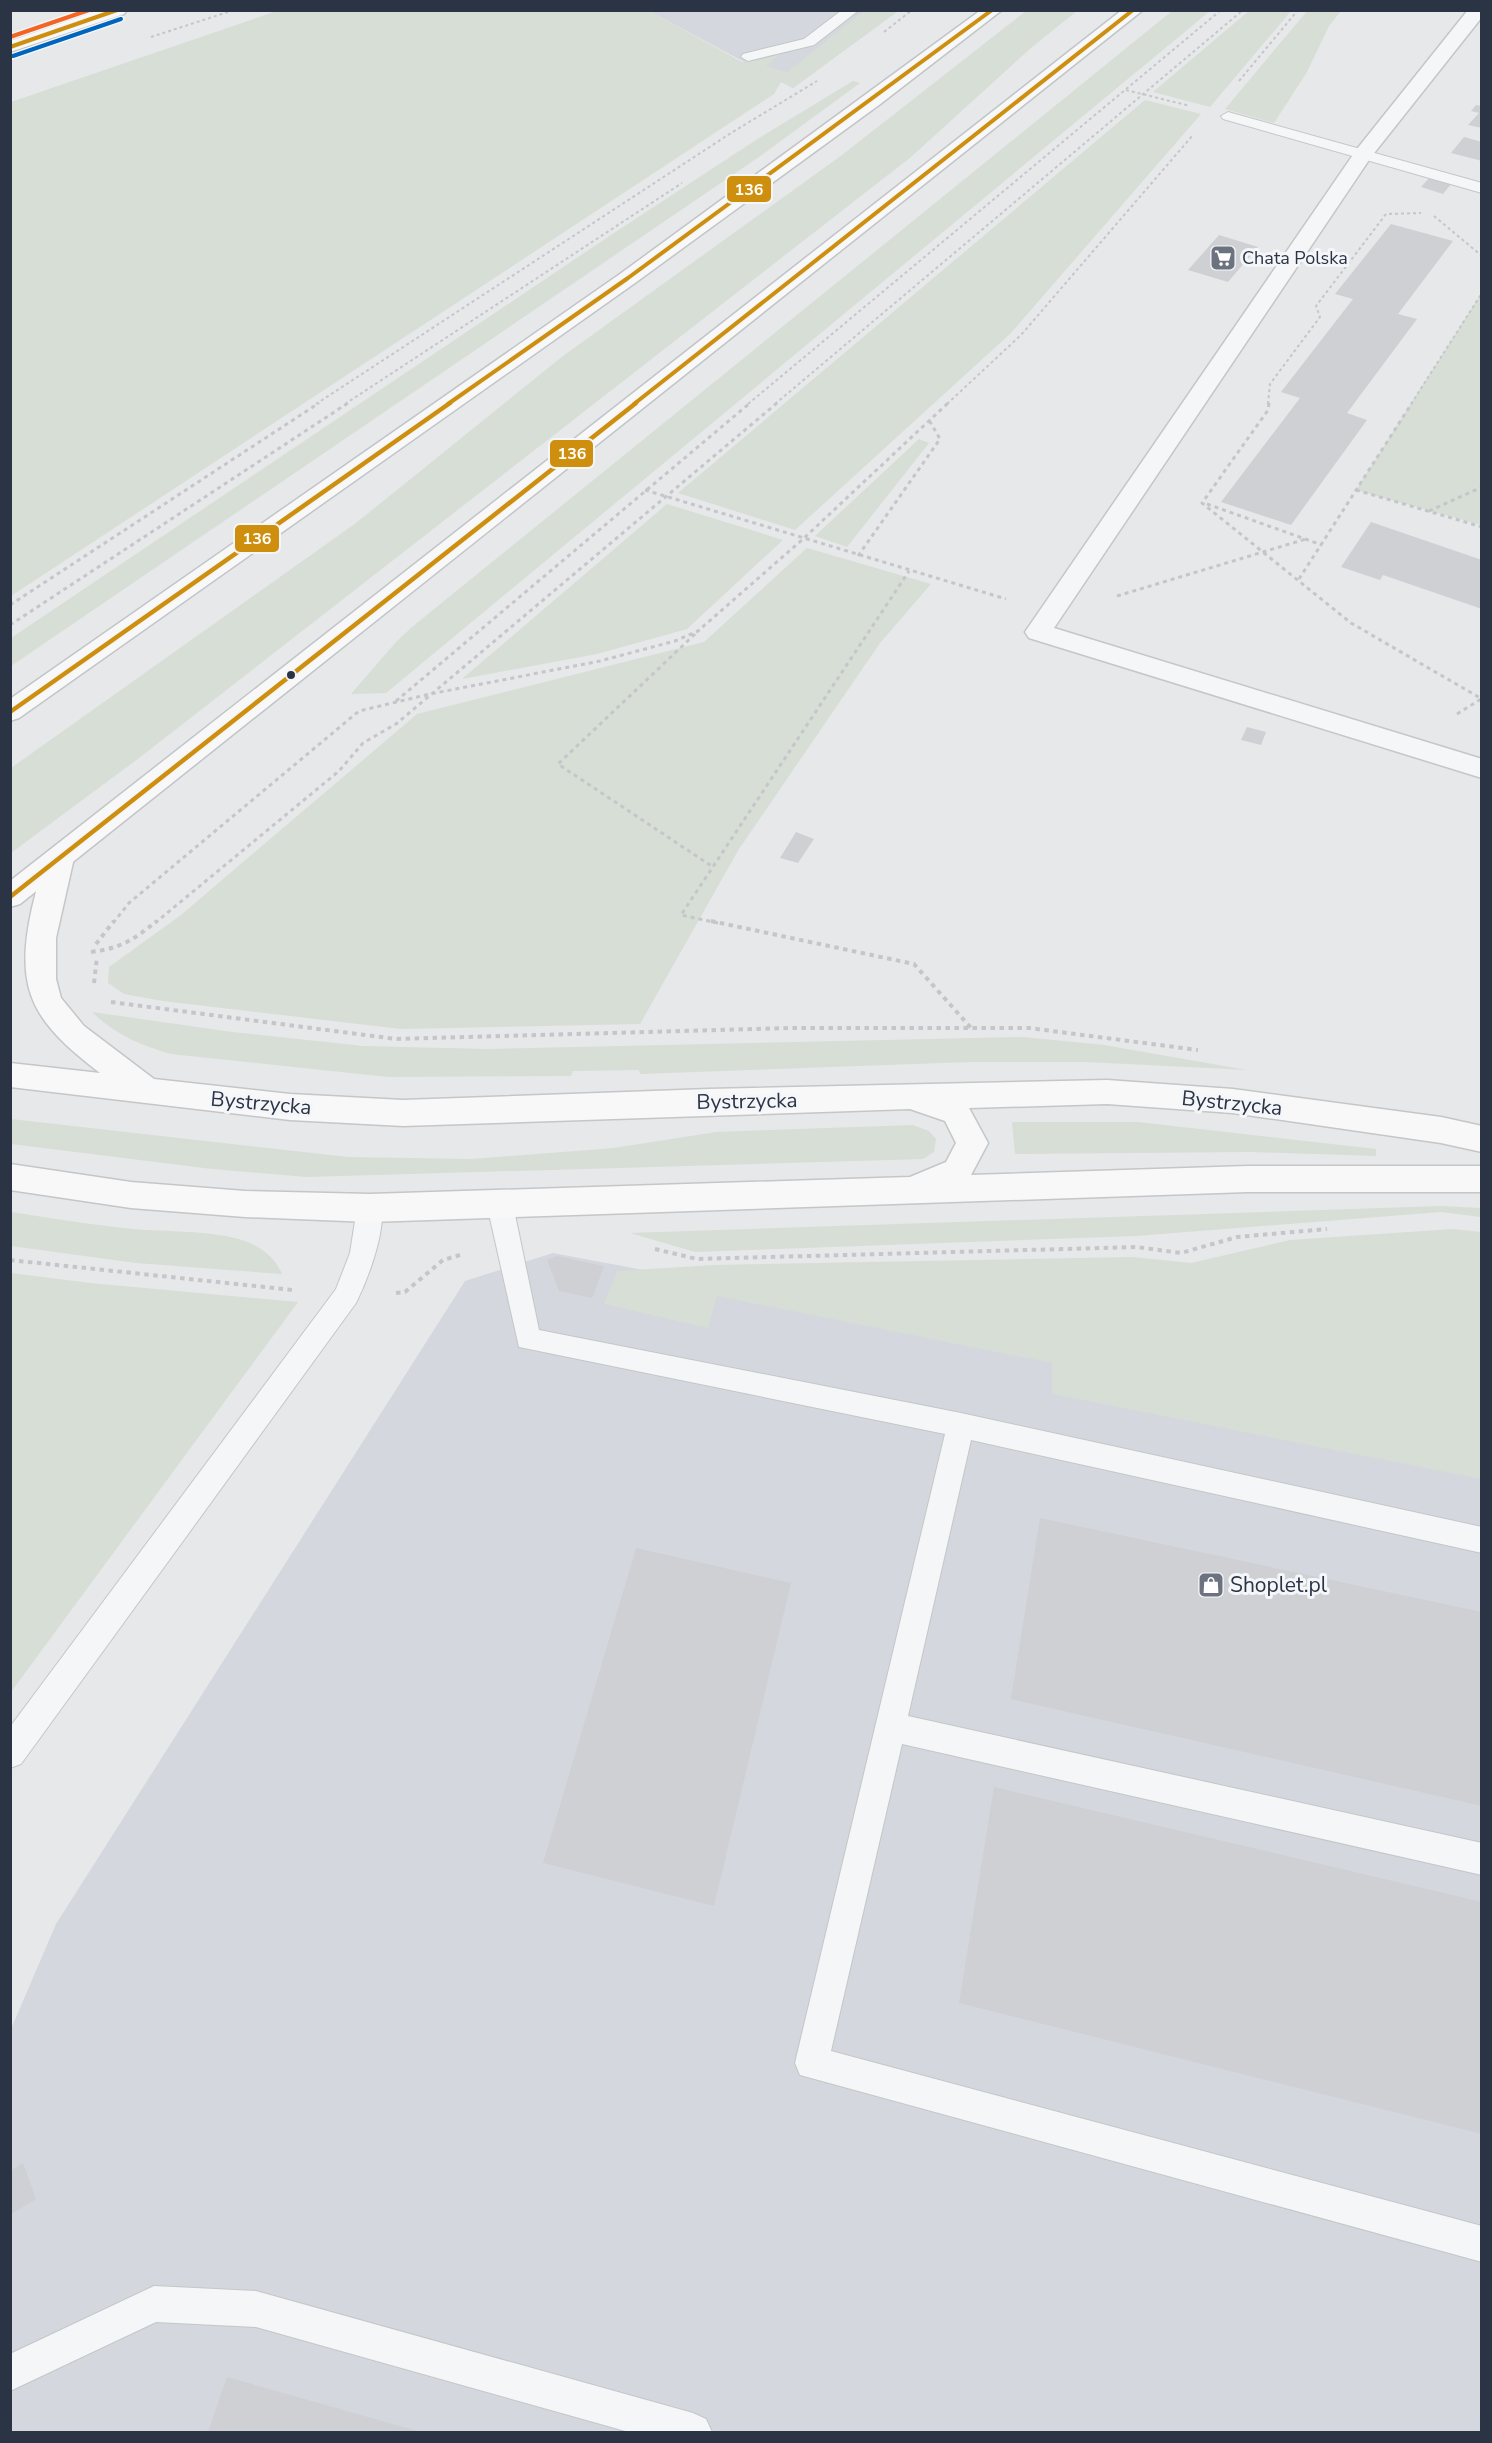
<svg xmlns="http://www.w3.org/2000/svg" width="1492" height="2443" viewBox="0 0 1492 2443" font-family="'Nunito Sans',sans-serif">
  <rect width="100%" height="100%" fill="#e6e8ea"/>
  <path fill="#d4d7dd" d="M 649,11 L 898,11 L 793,88 Z
    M 553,1253 L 924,1323 L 1481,1435 L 1481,2432 L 11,2432 L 11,2029 L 56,1924 L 465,1281 Z"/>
  <path fill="#d6ded6" d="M 1250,10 L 1291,11 L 1210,107 L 1153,92 Z
    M 1308,10 L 1341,11 L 1329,26 L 1307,72 L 1274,123 L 1225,109 Z
    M 277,11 L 649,11 L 742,62 L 782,53 L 766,66 L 787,72 L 864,11 L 898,11 L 793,88 L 781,82 L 774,94 L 11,596 L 11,102 Z
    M 1026,11 L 1077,11 L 1032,47 L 911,157 L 139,758 L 11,853 L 11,768 L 356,523 L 563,356 L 842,155 Z
    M 1172,11 L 1210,11 L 386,693 L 351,694 L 396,642 L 412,627 Z
    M 853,81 L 860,83 L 759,157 L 11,666 L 11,638 L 611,235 L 756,140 Z
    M 1145,100 L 1201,114 L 1011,333 L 795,530 L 678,493 Z
    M 1481,294 L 1481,525 L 1356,490 Z
    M 919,439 L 929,443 L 847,547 L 815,536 Z
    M 667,504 L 783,540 L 687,629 L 597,654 L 462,679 Z
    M 807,548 L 931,584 L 880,643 L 739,849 L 640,1024 L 401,1029 L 163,1001 L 124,994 L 108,983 L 109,967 L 181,915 L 417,714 L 704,642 Z
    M 92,1012 L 232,1032 L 363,1046 L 487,1049 L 1023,1037 L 1104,1045 L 1247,1070 L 1087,1062 L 970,1062 L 640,1074 L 639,1070 L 573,1071 L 571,1076 L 388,1077 L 171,1054 C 140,1045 116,1035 92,1012 Z
    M 11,1119 L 348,1157 L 471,1159 L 614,1148 L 716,1132 L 913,1125 L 929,1131 L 936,1139 L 934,1152 L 923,1159 L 307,1177 L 212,1169 L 11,1144 Z
    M 1012,1122 L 1138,1122 L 1376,1149 L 1376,1156 L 1251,1152 L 1015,1154 Z
    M 1441,1206 L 1481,1208 L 1481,1217 L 1441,1212 L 1136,1236 L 695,1252 L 630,1233 Z
    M 11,1212 C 51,1218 92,1225 133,1229 C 168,1232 208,1230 242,1240 C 260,1246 275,1257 282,1274 L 136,1263 L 11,1246 Z
    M 1453,1229 L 1481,1232 L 1481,1479 L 1052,1394 L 1052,1363 L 717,1296 L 708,1328 L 604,1304 L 617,1271 L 714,1265 L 1132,1257 L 1191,1263 L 1290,1240 Z
    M 11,1273 L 90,1283 L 298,1302 L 11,1692 Z"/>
  <path fill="#ced0d3" d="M 1476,105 L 1482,106 L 1482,128 L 1468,125 L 1479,113 L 1471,111 Z
    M 1464,137 L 1482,142 L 1482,161 L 1451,153 Z
    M 1430,177 L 1452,183 L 1443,194 L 1421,187 Z
    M 1391,224 L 1453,241 L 1398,314 L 1417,319 L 1347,413 L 1367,420 L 1291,525 L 1221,502 L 1300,398 L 1281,392 L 1353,299 L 1335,294 Z
    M 1219,235 L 1258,247 L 1228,282 L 1188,270 Z
    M 1371,522 L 1482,560 L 1482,609 L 1383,575 L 1380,580 L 1341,567 Z
    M 1247,727 L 1266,732 L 1261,745 L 1241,740 Z
    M 796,832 L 814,839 L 798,863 L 780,858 Z
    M 557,1256 L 604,1266 L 592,1298 L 559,1291 L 547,1260 Z
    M 1040,1518 L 1482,1612 L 1482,1806 L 1011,1699 Z
    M 636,1548 L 791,1583 L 714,1906 L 543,1863 Z
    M 994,1787 L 1482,1902 L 1482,2134 L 959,2003 Z
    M 23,2163 L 36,2199 L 10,2215 L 10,2171 Z
    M 227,2377 L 421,2432 L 208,2432 Z"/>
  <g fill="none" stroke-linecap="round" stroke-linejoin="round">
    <g stroke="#c4c6c8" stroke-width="2">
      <path id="lane" d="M 842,10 L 859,10 L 814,45 L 748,61 L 741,57 L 743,54 L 804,39 Z
        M 1228,112 L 1482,183 L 1482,193 L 1223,119 L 1221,116 Z
        M 500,1195 L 509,1198 L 513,1205 L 539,1330 L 961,1413 L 1482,1527 L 1482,1553 L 971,1440 L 908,1716 L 1482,1843 L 1482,1875 L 902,1744 L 831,2051 L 1482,2226 L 1482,2262 L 800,2075 L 795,2063 L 945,1434 L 519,1347 L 487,1205 L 491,1198 Z
        M 370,1198 L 379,1201 C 390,1223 367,1281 356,1303 L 21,1764 L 10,1768 L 10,1727 L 336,1289 L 350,1253 L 357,1208 L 361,1201 Z
        M 154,2286 L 256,2291 L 693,2413 L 706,2419 L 712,2432 L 629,2432 L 256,2327 L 156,2322 L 10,2391 L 10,2354 Z"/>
    </g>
    <g stroke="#c4c6c8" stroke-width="3">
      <path id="street" d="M 1468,10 L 1482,10 L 1482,17 L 1371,157 L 1054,628 L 1482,759 L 1482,778 L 1029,638 L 1025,632 L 1357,149 Z"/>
    </g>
    <g stroke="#c4c6c8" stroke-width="3">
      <path id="secondary" d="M 99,10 L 127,10 L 124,14 L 10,52 L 10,41 Z
        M 60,848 L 70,851 L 74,858 L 56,938 L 56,979 L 61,998 L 84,1026 L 154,1079 L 290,1094 L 403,1100 L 709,1089 L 1107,1080 L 1233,1089 L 1441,1117 L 1482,1126 L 1482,1152 L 1441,1143 L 1233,1113 L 1107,1104 L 969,1108 L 988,1143 L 971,1175 L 1248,1166 L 1482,1166 L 1482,1192 L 1248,1192 L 370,1222 L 245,1217 L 131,1208 L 10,1190 L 10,1164 L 131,1182 L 245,1191 L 370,1194 L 910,1177 L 946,1162 L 956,1143 L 945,1121 L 910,1109 L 403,1126 L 290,1120 L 10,1087 L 10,1063 L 100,1073 C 35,1023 13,993 32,908 C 37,889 40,868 50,851 Z"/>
    </g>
    <g stroke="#c2c5c8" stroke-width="3">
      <path id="primary" d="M 981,10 L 1002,10 L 879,105 L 635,283 L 19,718 L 10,721 L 10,699 L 620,274 Z
        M 1122,10 L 1143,10 L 20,904 L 10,907 L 10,881 Z"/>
    </g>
    <path stroke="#c5c6ca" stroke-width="2" stroke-dasharray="3 3" stroke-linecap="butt" d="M 884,32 L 912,10
      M 151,37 L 234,10
      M 1239,81 L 1298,10
      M 1126,90 L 1190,106
      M 1434,216 L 1482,256
      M 316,404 L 731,133 L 817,81
      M 345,404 L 682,183
      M 748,404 L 1221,10
      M 775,404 L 1243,10
      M 947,404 L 1021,335 L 1193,135
      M 1268,404 L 1270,384 L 1320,317 L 1316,306 L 1386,214 L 1421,213
      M 1411,404 L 1482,293"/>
    <path stroke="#c5c6ca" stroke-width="3" stroke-dasharray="4 4" stroke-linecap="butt" d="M 1269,403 L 1268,410 L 1202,503 L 1351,623 L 1482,699
      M 645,490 L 1006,599
      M 1356,490 L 1482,527
      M 1207,504 L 1322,545
      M 1429,511 L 1482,487
      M 858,556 L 940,439 L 929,420
      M 1299,579 L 1412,403
      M 1117,596 L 1306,539
      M 10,605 L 319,403
      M 10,625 L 348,403
      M 695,634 L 558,764 L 713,867
      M 396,701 L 750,403
      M 1457,714 L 1481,699
      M 113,923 L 129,903 L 359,711 L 430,694 L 600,661 L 675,641 L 698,631 L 803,539 L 948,403
      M 155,923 L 339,771 L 363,743 L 396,724 L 777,403
      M 718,923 L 681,915 L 909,571"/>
    <path stroke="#c5c6ca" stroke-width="4" stroke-dasharray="4.5 4.5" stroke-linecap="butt" d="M 711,921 L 914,964 L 972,1029
      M 96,944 L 114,921
      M 91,952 C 122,948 133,940 157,921
      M 94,983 L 97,957
      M 111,1002 L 396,1039 L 790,1028 L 1029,1028 L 1198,1050
      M 655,1249 L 697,1259 L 1137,1247 L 1181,1253 L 1237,1237 L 1327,1229
      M 10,1260 L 293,1290
      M 396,1293 L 405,1292 L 443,1260 L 460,1255"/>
    <use href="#lane" fill="#f5f6f7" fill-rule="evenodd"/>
    <use href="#street" fill="#f5f6f7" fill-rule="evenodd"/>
    <use href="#secondary" fill="#f8f8f8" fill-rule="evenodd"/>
    <use href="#primary" fill="#f8f8f8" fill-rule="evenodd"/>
    <g stroke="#f4f6f9" stroke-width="7">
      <path id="bus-1-far1" d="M 10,47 L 117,10
        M 448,404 L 628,278 L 992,10
        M 634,404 L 1133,10"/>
    </g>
    <g stroke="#f4f6f9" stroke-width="8">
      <path id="bus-1" d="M 10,712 L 450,403
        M 10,897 L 636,403"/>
    </g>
    <g stroke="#f4f6f9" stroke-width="7">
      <path id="bus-2" d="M 13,56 L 121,19"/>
    </g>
    <g stroke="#f4f6f9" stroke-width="7">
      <path id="bus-3" d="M 10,37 L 89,10"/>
    </g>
    <use href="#bus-1-far1" stroke="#ce8f0e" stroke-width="4"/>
    <use href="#bus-1" stroke="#ce8f0e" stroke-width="4.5"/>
    <use href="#bus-2" stroke="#0065bd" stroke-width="4"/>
    <use href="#bus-3" stroke="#f26522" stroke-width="4"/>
  </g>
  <defs>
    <g id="supermarket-square" transform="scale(1.35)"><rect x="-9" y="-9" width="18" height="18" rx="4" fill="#6c737f" stroke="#f4f6f9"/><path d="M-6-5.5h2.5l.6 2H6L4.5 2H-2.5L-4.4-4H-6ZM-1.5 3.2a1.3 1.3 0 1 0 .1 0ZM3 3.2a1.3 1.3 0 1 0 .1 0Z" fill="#fff"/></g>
    <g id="shop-square" transform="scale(1.35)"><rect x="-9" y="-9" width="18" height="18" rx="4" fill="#6c737f" stroke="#f4f6f9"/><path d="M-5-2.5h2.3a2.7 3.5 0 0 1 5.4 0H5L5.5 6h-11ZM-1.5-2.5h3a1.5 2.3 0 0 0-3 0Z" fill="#fff"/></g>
  </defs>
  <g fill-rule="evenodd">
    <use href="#supermarket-square" x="1223" y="258"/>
    <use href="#shop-square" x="1211" y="1585"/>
  </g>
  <circle fill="#2b3445" stroke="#f4f6f9" stroke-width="2" cx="291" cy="675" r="5"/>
  <g text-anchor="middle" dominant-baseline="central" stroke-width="6" stroke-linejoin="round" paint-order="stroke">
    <g font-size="18" fill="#2b3445" stroke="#f4f6f9" text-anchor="start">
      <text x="1242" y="258">Chata Polska</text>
    </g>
    <g font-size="21" fill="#2b3445" stroke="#f4f6f9">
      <text transform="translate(747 1101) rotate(-1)">Bystrzycka</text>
      <text transform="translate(261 1103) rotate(5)">Bystrzycka</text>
      <text transform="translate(1232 1103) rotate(6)">Bystrzycka</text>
    </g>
    <g font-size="21" fill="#2b3445" stroke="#f4f6f9" text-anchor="start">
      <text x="1230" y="1585">Shoplet.pl</text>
    </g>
  </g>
  <g stroke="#f4f6f9" stroke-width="2">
    <rect x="726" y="175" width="46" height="28" rx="6" fill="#ce8f0e"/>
    <rect x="549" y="439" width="45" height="29" rx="6" fill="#ce8f0e"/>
    <rect x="234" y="524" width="46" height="29" rx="6" fill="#ce8f0e"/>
  </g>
  <g font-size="16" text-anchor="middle" font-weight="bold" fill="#fff">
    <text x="749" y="195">136</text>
    <text x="572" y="459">136</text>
    <text x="257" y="544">136</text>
  </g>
  <rect width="1492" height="2443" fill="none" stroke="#2b3445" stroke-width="24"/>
</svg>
